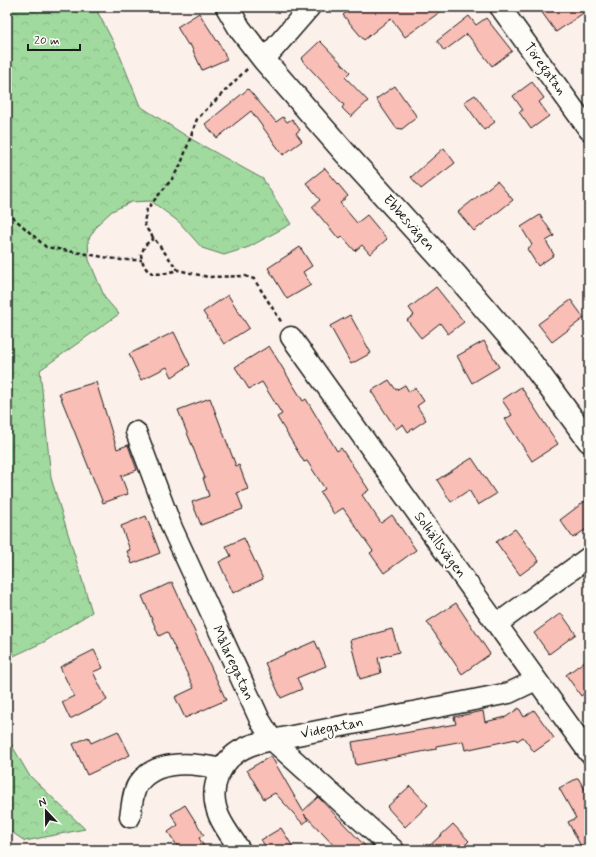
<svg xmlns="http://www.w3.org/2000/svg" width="596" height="857" viewBox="0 0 596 857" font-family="Mynerve,sans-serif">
  <defs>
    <pattern id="forest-crowns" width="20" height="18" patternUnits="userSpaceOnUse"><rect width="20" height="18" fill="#a1da9f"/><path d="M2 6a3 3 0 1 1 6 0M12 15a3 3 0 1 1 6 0" fill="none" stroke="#8aba88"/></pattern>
  </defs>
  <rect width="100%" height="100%" fill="#fcf0ea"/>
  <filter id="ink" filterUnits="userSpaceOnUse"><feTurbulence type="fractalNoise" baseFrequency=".025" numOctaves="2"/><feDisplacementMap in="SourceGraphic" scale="8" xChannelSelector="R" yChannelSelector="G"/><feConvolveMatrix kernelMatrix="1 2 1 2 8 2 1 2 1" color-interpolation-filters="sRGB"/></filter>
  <g filter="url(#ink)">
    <path fill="url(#forest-crowns)" stroke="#5e7b5e" d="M 7,7 L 95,7 L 118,51 L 140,106 L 191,139 L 263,179 L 291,224 L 249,247 L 224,255 L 202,248 L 179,222 L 151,201 L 131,202 L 112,211 L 98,224 L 88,240 L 89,260 L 105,298 L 119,314 L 40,370 L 51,478 L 92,612 L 44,642 L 7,659 Z
      M 7,737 L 29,775 L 85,829 L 25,841 L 7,829 Z"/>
    <path fill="#f9beb5" stroke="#1c1c1c" d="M 353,7 L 447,7 L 405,37 L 391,18 L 364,40 L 343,15 Z
      M 538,7 L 589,7 L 589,9 L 556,32 Z
      M 199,13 L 217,41 L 218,41 L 227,59 L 202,70 L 190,44 L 188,45 L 177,27 Z
      M 469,16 L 476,25 L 486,18 L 512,51 L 492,66 L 467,34 L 444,51 L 437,41 Z
      M 320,41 L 350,72 L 345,77 L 368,101 L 351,117 L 342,108 L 344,105 L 301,59 Z
      M 532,82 L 544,98 L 539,102 L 549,116 L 531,129 L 519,112 L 523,110 L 513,96 Z
      M 395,86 L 417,117 L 402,129 L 396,128 L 376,99 Z
      M 248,89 L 276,122 L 283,117 L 287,122 L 292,119 L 300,130 L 296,133 L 302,141 L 283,155 L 251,111 L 217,138 L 205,124 Z
      M 475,95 L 495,122 L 484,130 L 464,102 Z
      M 444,148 L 455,163 L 421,189 L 411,177 Z
      M 325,168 L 348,196 L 340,203 L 357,223 L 367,215 L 387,239 L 370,254 L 362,245 L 355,251 L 342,236 L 339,239 L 312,207 L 320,200 L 306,183 Z
      M 497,181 L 513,200 L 474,231 L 458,212 Z
      M 540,215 L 554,236 L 546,241 L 554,255 L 538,266 L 527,249 L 532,245 L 521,227 Z
      M 300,247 L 312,266 L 303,272 L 311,285 L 287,299 L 268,268 Z
      M 436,287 L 464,322 L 448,334 L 440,323 L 421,338 L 407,320 L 414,315 L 409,308 Z
      M 228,295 L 249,328 L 224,344 L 203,312 Z
      M 571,300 L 584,318 L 552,342 L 538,324 Z
      M 350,315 L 371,353 L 351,364 L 330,326 Z
      M 174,332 L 190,365 L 172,377 L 167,367 L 141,380 L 129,354 Z
      M 484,341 L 499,367 L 472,383 L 457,356 Z
      M 269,346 L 303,401 L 306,399 L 337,451 L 341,448 L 369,490 L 362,495 L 381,523 L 392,515 L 416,550 L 384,573 L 370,553 L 373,551 L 343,508 L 334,514 L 320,492 L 325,489 L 307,461 L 304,462 L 277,417 L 282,414 L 262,382 L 249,389 L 235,367 Z
      M 389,380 L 396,390 L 405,385 L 409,392 L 415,388 L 424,401 L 417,406 L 426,420 L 408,432 L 403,424 L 396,429 L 371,391 Z
      M 96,382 L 117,449 L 128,445 L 137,470 L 121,476 L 128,494 L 103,503 L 59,393 Z
      M 521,387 L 558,444 L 532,461 L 505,419 L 512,415 L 502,400 Z
      M 210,398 L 236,466 L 239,465 L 248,489 L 237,493 L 243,509 L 201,525 L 192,502 L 209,496 L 203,478 L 205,478 L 178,410 Z
      M 472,458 L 496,494 L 478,505 L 469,490 L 451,502 L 437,480 Z
      M 589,498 L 589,527 L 573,538 L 560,520 Z
      M 146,516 L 160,553 L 132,564 L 127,551 L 130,550 L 121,526 Z
      M 515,529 L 539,561 L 520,575 L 496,542 Z
      M 244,538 L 263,579 L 233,593 L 219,562 L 231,556 L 226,546 Z
      M 172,582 L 226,700 L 185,718 L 175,697 L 194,688 L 167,632 L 159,636 L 142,596 Z
      M 456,603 L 490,654 L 462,674 L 427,622 Z
      M 561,613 L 576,634 L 549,654 L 534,633 Z
      M 392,629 L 399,652 L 378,658 L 381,673 L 360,679 L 350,640 Z
      M 315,641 L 326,666 L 297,678 L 302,689 L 281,698 L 265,663 Z
      M 94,650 L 103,668 L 93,672 L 107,700 L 70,719 L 62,702 L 74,696 L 60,667 Z
      M 589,658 L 589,690 L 581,696 L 566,675 Z
      M 519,708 L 524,717 L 534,710 L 554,738 L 534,752 L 523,737 L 517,741 L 516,739 L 465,750 L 463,741 L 436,746 L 436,749 L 356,765 L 352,742 L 456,724 L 454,717 L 483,711 L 485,722 L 506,717 Z
      M 118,731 L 130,755 L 87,775 L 73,744 L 88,737 L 91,743 Z
      M 271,756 L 303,811 L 318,797 L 369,850 L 338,850 L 304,814 L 308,820 L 303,824 L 275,793 L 264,799 L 247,770 Z
      M 578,778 L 589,796 L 589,850 L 583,850 L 568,822 L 576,818 L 559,788 Z
      M 410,786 L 428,805 L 405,827 L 387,807 Z
      M 185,805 L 204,835 L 199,838 L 206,850 L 180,850 L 168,832 L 178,825 L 171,814 Z
      M 453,824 L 469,841 L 460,850 L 425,850 Z
      M 281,828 L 295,850 L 268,850 L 261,840 Z"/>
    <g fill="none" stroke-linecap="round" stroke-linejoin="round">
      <g stroke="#1c1c1c" stroke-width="23">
        <path id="street" d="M 500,7 L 589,130
          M 264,60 L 310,7
          M 291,337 L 589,753
          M 136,432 L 172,528 L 260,720 L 272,740 L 394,850
          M 497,624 L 589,557
          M 130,817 C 132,807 132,793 138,784 C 156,758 195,763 221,769
          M 240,850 C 233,839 224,828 219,816 C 207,788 220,758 249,746 C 256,743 265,742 272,740 L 509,693 L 536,680"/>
      </g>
      <g stroke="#1c1c1c" stroke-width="25">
        <path id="secondary" d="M 227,7 L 240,29 L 264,60 L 346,154 L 456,275 L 530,361 L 589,441"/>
      </g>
      <path stroke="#1c1c1c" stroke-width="2.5" stroke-dasharray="4 3" stroke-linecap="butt" d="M 247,69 L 197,119 L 181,164 L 172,179 L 147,209 L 144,222 L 146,228 L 178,270 L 208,277 L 245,276 L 254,279 L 282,323
        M 7,212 L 46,247 L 121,260 L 142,260
        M 154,238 L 145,245 L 141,255 C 145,279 159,275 178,270"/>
      <use href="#street" stroke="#fdfcf7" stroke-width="20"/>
      <use href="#secondary" stroke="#fdfcf7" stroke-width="22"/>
    </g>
  </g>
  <g text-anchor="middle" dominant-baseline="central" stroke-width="4" stroke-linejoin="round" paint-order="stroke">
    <g font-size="14" fill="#1c1c1c" stroke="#fdfcf7">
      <text transform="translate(545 69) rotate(54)">Töregatan</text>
      <text transform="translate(409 223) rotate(48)">Ebbesvägen</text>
      <text transform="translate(440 545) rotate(54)">Solhällsvägen</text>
      <text transform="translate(233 663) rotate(65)">Målaregatan</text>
      <text transform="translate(332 728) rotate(-11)">Videgatan</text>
    </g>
  </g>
  <rect width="596" height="857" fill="none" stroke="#fdfcf7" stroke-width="24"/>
  <rect x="12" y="12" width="572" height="833" fill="none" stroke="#1c1c1c" stroke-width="1.5" filter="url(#ink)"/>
  <g transform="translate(46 811) rotate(338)" stroke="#fdfcf7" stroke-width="3" paint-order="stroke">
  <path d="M0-3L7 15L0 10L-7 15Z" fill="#1c1c1c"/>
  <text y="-6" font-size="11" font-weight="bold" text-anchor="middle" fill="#1c1c1c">N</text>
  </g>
  <path d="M28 44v6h52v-6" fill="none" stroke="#1c1c1c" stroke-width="2"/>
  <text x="34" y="44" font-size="12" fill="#1c1c1c" stroke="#fdfcf7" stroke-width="3" paint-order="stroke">20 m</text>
</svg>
